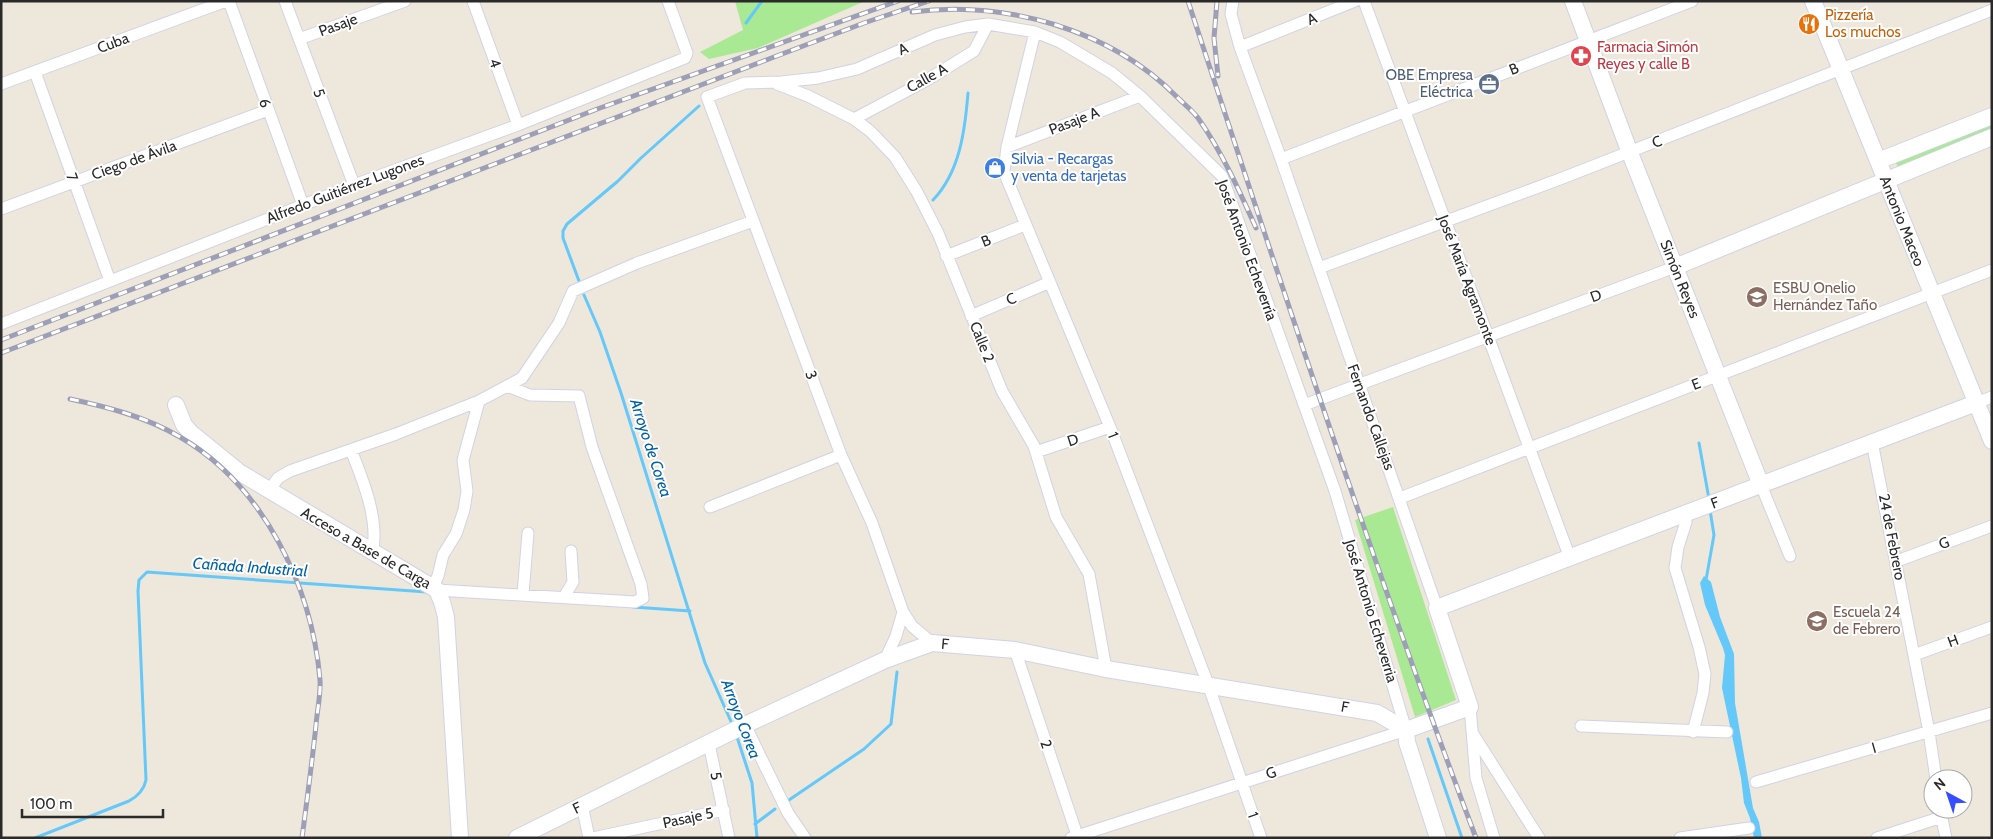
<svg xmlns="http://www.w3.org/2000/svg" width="1993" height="839" viewBox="0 0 1993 839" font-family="Cabin,sans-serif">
  <rect width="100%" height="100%" fill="#eee7db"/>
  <path fill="#aae993" d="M 735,1 L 865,1 L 758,48 L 709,59 L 700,52 L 743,30 Z
    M 1992,124 L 1992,130 L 1898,169 L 1896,162 Z
    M 1393,507 L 1456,700 L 1415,717 L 1355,520 Z"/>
  <path fill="#64c8f9" d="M 1704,576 L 1711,582 L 1720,617 L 1734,654 L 1735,703 L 1753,808 L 1759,822 L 1762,838 L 1754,838 L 1750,818 L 1744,803 L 1741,778 L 1722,688 L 1725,655 L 1723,648 L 1705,605 L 1700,583 Z"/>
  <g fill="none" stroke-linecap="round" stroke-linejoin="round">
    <path stroke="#64c8f9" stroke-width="3" d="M 746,23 L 762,1
      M 933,200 C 960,172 965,130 968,93
      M 579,281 L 563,238 L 563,231 L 567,224 L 618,181 L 641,158 L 699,106
      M 584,295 L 600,332 L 621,393 L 705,663 L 733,726
      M 1699,443 L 1709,499
      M 1706,580 L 1714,535 L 1710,510
      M 633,607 L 690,611
      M 736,734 L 752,783 L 757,838
      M 1428,739 L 1462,838
      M 789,800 L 864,749 L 891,724 L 897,672
      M 755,824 L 775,809
      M 35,838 L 129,801 C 138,796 144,790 146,780 L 138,591 L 139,580 L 147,572 L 427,592"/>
    <g stroke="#d0d3e5" stroke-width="13">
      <path id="street" d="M 229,1 L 303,205
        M 285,1 L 354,185
        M 473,1 L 518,125
        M 1233,1 L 1231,14 L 1240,47 L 1281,159 L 1437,608
        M 1364,1 L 1570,558
        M 1035,32 L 1007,147 L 1004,172 L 1110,427 L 1208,684 L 1261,838
        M 299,39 L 405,1
        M 1240,47 L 1355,1
        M 35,72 L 110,281
        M 1,84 L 226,1
        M 777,84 L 808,96 L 854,119 L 870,131 L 895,157 L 917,192 L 938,233 L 1002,391 L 1034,446 L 1056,517 L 1089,574 L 1106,669
        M 854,119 L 927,80 L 974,51 L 988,24
        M 1007,147 L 1140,96
        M 1281,159 L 1692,1
        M 1,209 L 268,110
        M 946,256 L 1025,225
        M 1319,268 L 1560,179 L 1992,10
        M 971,316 L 1050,282
        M 1,324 L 354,185 L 518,125 L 685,58 L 687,53 L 668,1
        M 1976,403 L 1992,397
        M 1304,405 L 1675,267
        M 1872,442 L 1929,732 L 1936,779
        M 351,450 C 363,480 380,522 372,553
        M 1036,452 L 1110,427
        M 1761,485 L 1790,556
        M 269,491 L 278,478 L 290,471 L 396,434 L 479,401 L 522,378 L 559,323 L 573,291 L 637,263 L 753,221
        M 1400,498 L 1992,270
        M 710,507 L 841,455
        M 1683,515 L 1686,522 L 1678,547 L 1675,568 L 1699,647 L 1705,674 L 1703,693 L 1693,732
        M 1897,561 L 1992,526
        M 433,586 L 438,576 L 443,555 L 456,534 L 464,510 L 467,491 L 463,460 L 479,401
        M 437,590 L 635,602 L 643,598 L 641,584 L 592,447 L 579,396 L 530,395 L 507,386
        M 523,594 L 528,533
        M 564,597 L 573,582 L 571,551
        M 932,643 L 912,626 L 903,612 L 872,523 L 841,455 L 707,97 L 745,83 L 781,82 L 818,78 L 857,69 L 935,35 L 965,27 L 988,24 L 1035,32 L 1060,42 L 1112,73 L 1140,96 L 1222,176 L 1335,491 L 1406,730 L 1071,838
        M 1015,650 L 1078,838
        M 1914,655 L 1992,627
        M 885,660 L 896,636 L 903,612
        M 1470,707 L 1476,778 L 1494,838
        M 745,725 L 788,813 L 805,838
        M 1581,726 L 1727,732
        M 1473,734 L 1539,838
        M 709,744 L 729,838
        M 1756,782 L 1992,713
        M 582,805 L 589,838
        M 1940,809 L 1946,838
        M 593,838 L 724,810
        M 1680,838 L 1749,828
        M 1877,838 L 1942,817"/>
    </g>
    <g stroke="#d0d3e5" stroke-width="18">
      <path id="secondary" d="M 1573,1 L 1630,153 L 1761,485
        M 1813,1 L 1992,441
        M 1878,161 L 1992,116
        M 1675,267 L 1992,137
        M 176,405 L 184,425 L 191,433 L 239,472 L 437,590 L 442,602 L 446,617 L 460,838
        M 1406,730 L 1470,707 L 1437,608 L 1976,403
        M 1406,730 L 1407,742 L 1438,838
        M 517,838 L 745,725 L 885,660 L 932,643 L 1015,650 L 1106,669 L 1377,713 L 1406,730"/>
    </g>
    <use href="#street" stroke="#fff" stroke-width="11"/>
    <use href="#secondary" stroke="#fff" stroke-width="16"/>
    <g stroke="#9d9fb7" stroke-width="5">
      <path id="rail" d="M 1188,1 C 1280,281 1372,562 1476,838
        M 1217,1 L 1214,38 L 1218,76
        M 912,12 C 1005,0 1110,29 1177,97 C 1184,104 1192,110 1198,118 C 1222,152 1239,190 1256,228
        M 1,340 L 600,108 L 898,1
        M 1,353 L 774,57 L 864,23 L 929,1
        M 70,399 C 108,407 146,417 180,437 C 263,485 312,586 320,680 C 321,694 317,711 316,725 C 312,763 307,800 302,838"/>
    </g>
    <use href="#rail" stroke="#fff" stroke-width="3" stroke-dasharray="9" stroke-linecap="butt"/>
  </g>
  <defs>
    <g id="restaurant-disc" transform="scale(1.125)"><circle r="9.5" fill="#e8710a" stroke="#fff"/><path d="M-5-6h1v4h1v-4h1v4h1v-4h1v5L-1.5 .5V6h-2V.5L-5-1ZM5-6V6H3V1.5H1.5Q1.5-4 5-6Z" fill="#fff"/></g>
    <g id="pharmacy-disc" transform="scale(1.125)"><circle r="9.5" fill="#e0444e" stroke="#fff"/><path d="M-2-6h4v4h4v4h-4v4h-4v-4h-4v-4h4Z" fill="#fff"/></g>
    <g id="office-disc" transform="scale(1.125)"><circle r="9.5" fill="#5c6f8a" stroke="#fff"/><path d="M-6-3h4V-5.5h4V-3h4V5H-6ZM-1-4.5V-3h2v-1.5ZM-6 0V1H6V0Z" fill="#fff"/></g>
    <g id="shop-disc" transform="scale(1.125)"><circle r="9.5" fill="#3f7fe0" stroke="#fff"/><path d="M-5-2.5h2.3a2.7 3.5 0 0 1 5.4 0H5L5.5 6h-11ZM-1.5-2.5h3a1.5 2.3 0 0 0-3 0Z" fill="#fff"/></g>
    <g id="school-disc" transform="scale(1.125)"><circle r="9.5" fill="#8d6e63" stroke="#fff"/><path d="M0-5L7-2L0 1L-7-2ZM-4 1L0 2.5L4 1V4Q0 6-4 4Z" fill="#fff"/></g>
  </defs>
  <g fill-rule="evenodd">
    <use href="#restaurant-disc" x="1809" y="24"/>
    <use href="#pharmacy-disc" x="1581" y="56"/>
    <use href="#office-disc" x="1489" y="84"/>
    <use href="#shop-disc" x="995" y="168"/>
    <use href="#school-disc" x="1757" y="297"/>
    <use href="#school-disc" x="1817" y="621"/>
  </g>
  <g text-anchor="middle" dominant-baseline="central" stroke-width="4" stroke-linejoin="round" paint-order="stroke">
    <g font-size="15" fill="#c56008" stroke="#fff" text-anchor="start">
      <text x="1825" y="15">Pizzería<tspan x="1825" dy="17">Los muchos</tspan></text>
    </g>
    <g font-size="15" fill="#2a2a2a" stroke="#fff">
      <text transform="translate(1312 19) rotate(-22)">A</text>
      <text transform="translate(338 25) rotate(-20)">Pasaje</text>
      <text transform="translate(113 43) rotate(-20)">Cuba</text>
      <text transform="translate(903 49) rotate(-23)">A</text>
      <text transform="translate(495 63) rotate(70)">4</text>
      <text transform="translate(1514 69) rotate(-21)">B</text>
      <text transform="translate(927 78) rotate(-29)">Calle A</text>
      <text transform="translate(319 93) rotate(70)">5</text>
      <text transform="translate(265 103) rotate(70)">6</text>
      <text transform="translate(1074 121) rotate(-21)">Pasaje A</text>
      <text transform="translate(1657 142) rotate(-22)">C</text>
      <text transform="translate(134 160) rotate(-20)">Ciego de Ávila</text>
      <text transform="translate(72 177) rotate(70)">7</text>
      <text transform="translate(345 189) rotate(-21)">Alfredo Guitiérrez Lugones</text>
      <text transform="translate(1902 221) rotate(68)">Antonio Maceo</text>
      <text transform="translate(986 241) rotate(-22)">B</text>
      <text transform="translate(1247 250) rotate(70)">José Antonio Echeverría</text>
      <text transform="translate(1680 279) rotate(68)">Simón Reyes</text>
      <text transform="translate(1467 280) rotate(69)">José María Agramonte</text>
      <text transform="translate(1596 296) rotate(-20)">D</text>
      <text transform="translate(1011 299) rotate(-23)">C</text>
      <text transform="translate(982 342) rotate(68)">Calle 2</text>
      <text transform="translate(811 375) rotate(69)">3</text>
      <text transform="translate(1696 384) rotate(-21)">E</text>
      <text transform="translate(1371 417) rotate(70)">Fernando Callejas</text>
      <text transform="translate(1113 435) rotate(69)">1</text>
      <text transform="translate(1073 440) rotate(-18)">D</text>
      <text transform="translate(1715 503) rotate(-20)">F</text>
      <text transform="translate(1892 537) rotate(79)">24 de Febrero</text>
      <text transform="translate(1944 543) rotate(-20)">G</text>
      <text transform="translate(366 548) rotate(30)">Acceso a Base de Carga</text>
      <text transform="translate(1371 611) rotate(73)">José Antonio Echeverria</text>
      <text transform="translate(1953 641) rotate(-20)">H</text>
      <text transform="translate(945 644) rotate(5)">F</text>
      <text transform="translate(1345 707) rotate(10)">F</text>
      <text transform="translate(1046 744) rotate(71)">2</text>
      <text transform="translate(1874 748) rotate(-16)">I</text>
      <text transform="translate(1271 773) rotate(-18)">G</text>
      <text transform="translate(716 776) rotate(78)">5</text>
      <text transform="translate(577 808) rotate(-26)">F</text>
      <text transform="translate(1253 815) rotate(71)">1</text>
      <text transform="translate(688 818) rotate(-12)">Pasaje 5</text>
    </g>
    <g font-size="15" fill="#be3a42" stroke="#fff" text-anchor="start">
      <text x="1597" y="47">Farmacia Simón<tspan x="1597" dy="17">Reyes y calle B</tspan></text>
    </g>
    <g font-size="15" fill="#4e5e75" stroke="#fff" text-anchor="end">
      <text x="1473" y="75">OBE Empresa<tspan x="1473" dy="17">Eléctrica</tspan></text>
    </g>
    <g font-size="15" fill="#366cbe" stroke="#fff" text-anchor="start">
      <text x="1011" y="159">Silvia - Recargas<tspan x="1011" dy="17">y venta de tarjetas</tspan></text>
    </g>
    <g font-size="15" fill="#785e54" stroke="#fff" text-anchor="start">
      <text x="1773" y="288">ESBU Onelio<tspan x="1773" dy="17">Hernández Taño</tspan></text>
      <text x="1833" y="612">Escuela 24<tspan x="1833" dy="17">de Febrero</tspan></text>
    </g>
    <g font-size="16" font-style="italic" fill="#0163a8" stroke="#fff">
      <text transform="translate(651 448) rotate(72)">Arroyo de Corea</text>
      <text transform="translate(250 567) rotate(4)">Cañada Industrial</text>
      <text transform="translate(741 719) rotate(69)">Arroyo Corea</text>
    </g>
  </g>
  <rect width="1993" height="839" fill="none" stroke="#2a2a2a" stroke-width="5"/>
  <g transform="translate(1948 794) rotate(320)"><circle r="24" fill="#ffffff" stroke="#aaaaaa"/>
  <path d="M0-4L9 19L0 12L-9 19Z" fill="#374eff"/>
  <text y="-8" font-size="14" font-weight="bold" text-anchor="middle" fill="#2a2a2a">N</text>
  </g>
  <path d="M22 809v8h141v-8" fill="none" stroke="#2a2a2a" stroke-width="2.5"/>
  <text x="30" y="809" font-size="15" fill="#2a2a2a" stroke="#ffffff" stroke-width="4" paint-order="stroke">100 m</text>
</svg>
